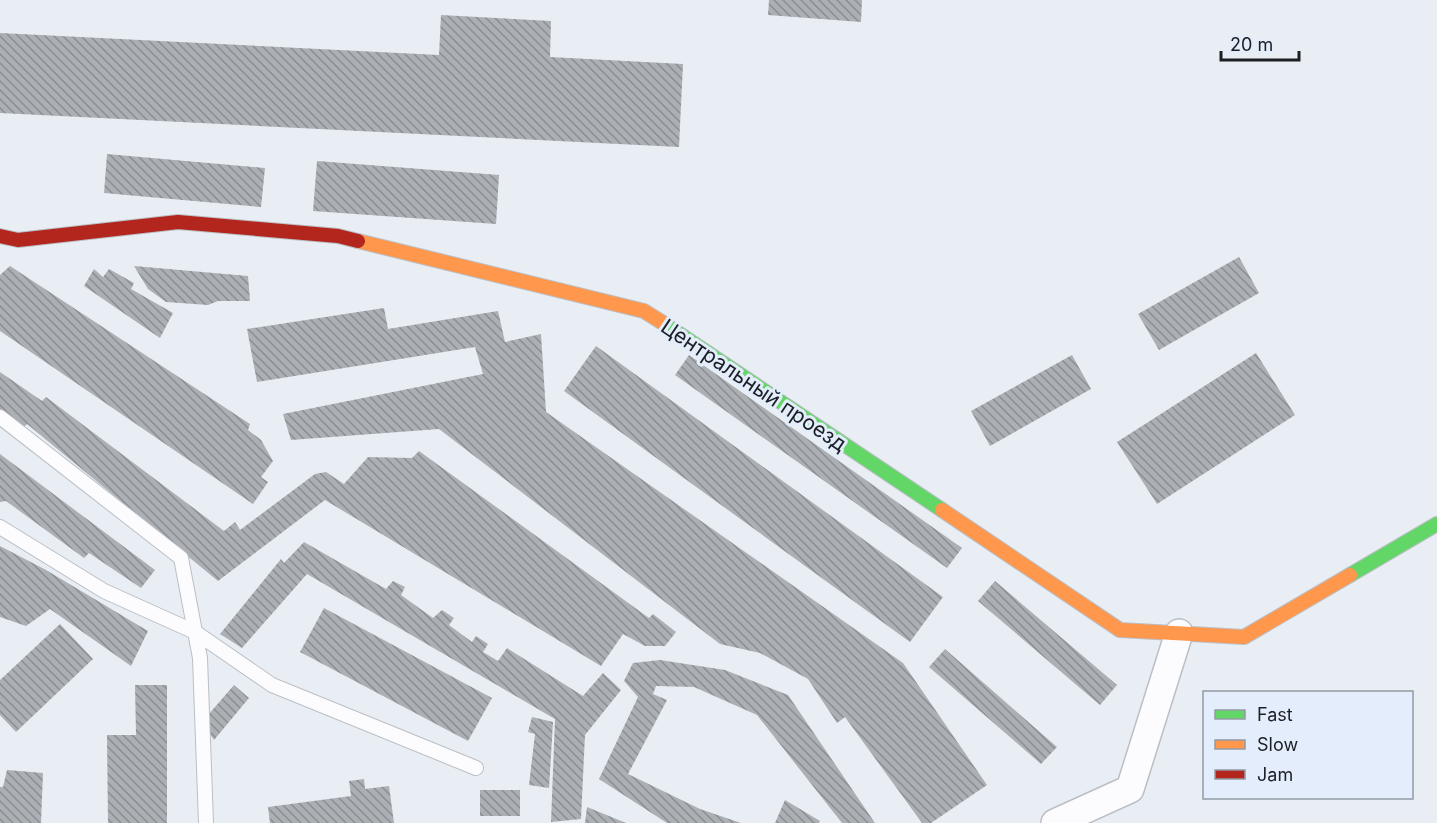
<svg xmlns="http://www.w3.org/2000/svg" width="1437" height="823" viewBox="0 0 1437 823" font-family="Inter,sans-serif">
  <defs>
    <pattern id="building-back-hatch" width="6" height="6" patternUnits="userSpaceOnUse" patternTransform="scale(1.5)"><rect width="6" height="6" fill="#acb0b5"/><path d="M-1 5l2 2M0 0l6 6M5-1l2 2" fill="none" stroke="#8b8f93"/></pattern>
  </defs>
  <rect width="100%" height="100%" fill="#e9eef5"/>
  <path fill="url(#building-back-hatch)" d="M 769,0 L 862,0 L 861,22 L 768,15 Z
    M 441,15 L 551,21 L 550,57 L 683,64 L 679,147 L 0,113 L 0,33 L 439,55 Z
    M 107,154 L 265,168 L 261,207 L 104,193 Z
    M 317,161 L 499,175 L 496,224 L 313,211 Z
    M 1239,257 L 1259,293 L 1159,350 L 1138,314 Z
    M 10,266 L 250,424 L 248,430 L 261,440 L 273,461 L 261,477 L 268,482 L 253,504 L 0,331 L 0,275 Z
    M 134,266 L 248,276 L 250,301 L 218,301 L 208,305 L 166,302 L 148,289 Z
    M 94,269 L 103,277 L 109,269 L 134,283 L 131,289 L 173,313 L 160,338 L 84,286 Z
    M 384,308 L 388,329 L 498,311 L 505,342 L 541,334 L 546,412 L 903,663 L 987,785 L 931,823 L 922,823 L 845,717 L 837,723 L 808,679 L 760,653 L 720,644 L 439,429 L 291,440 L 283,414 L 483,374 L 475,347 L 257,382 L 247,329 Z
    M 596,346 L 943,597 L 910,642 L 564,391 Z
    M 1256,353 L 1295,415 L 1157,504 L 1117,442 Z
    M 689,355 L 962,548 L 947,568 L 675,375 Z
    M 1072,355 L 1091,389 L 990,446 L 971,411 Z
    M 0,372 L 42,401 L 46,397 L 224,531 L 235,522 L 240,530 L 315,474 L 326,472 L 344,484 L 368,457 L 412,458 L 419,451 L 649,618 L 653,614 L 676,632 L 665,646 L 645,646 L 623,634 L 601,666 L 325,500 L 218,581 L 27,424 L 19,432 L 0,414 Z
    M 0,454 L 155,570 L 141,588 L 89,553 L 84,558 L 6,501 L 0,502 Z
    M 304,542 L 386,589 L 393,581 L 405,587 L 401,595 L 433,618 L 442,610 L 454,618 L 449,625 L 472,642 L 476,636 L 488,644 L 483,652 L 498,661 L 507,648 L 583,696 L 603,673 L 621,690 L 585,735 L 581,819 L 551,822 L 555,719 L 307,574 L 242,648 L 220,634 L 281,559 L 284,563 Z
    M 0,546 L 46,570 L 148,631 L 131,666 L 50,609 L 26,626 L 0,617 Z
    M 995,581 L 1117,685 L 1100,705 L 978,601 Z
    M 324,608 L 492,698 L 468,741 L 300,652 Z
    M 60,624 L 93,659 L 16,732 L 0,715 L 0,680 Z
    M 945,649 L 1057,747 L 1041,764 L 929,667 Z
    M 660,660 L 725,670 L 788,695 L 875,823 L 842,823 L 757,715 L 694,687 L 656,686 L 653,694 L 667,700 L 628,774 L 700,809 L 741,823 L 667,823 L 599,779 L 638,697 L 624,681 L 633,663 Z
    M 135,685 L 167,685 L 167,823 L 108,823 L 107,735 L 136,735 Z
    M 234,685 L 249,698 L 214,740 L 202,722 Z
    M 532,717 L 553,722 L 549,788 L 529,785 L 535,734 L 528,732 Z
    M 7,770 L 43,773 L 41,823 L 0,823 L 0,787 L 3,787 Z
    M 364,779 L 365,789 L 389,786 L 394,823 L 270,823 L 268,807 L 351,796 L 349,781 Z
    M 480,790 L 520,790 L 520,816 L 480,816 Z
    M 785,800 L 820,821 L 819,823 L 775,823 Z
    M 587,807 L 626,823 L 585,823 Z"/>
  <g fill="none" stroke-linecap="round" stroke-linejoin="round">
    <g stroke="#bbbfc5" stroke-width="16">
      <path id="lane" d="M 0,417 L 181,558 L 200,658 L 206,823
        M 0,527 L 104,591 L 195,632 L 272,685 L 476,768"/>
    </g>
    <g stroke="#bbbfc5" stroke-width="30">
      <path id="street" d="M 1055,823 L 1130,789 L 1179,633"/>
    </g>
    <g stroke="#bbbfc5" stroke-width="16">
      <path id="fast" d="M 663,323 L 942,510
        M 1350,575 L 1437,524"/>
    </g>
    <g stroke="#bbbfc5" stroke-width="16">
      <path id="slow" d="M 358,241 L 644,311 L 663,323
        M 942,510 L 1120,630 L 1244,637 L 1350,575"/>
    </g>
    <g stroke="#bbbfc5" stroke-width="16">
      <path id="jam" d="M 0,236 L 18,240 L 178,222 L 338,236 L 358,241"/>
    </g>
    <use href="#lane" stroke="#fcfcfe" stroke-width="14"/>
    <use href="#street" stroke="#fcfcfe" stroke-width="27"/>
    <use href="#fast" stroke="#63d668" stroke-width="14"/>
    <use href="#slow" stroke="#ff974d" stroke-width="14"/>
    <use href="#jam" stroke="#b3261e" stroke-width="14"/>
  </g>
  <g text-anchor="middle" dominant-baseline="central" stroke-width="6" stroke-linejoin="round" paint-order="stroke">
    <g font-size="21" fill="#1c1f24" stroke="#e3edfb">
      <text transform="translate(754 385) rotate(34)">Центральный проезд</text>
    </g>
  </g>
  <rect x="1203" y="691" width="210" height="108" fill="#e3edfb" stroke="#939ba5" stroke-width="1.5"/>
  <rect x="1215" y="710" width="30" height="9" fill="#63d668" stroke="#939ba5" stroke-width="1.5"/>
  <text x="1257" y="721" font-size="18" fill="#1c1f24">Fast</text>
  <rect x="1215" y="740" width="30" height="9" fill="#ff974d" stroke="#939ba5" stroke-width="1.5"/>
  <text x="1257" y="751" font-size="18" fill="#1c1f24">Slow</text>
  <rect x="1215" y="770" width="30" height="9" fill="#b3261e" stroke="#939ba5" stroke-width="1.5"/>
  <text x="1257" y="781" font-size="18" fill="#1c1f24">Jam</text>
  <path d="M1221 51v9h78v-9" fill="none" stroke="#1c1f24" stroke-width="3"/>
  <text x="1230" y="51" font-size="18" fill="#1c1f24" stroke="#e3edfb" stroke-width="4.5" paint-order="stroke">20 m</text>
</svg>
